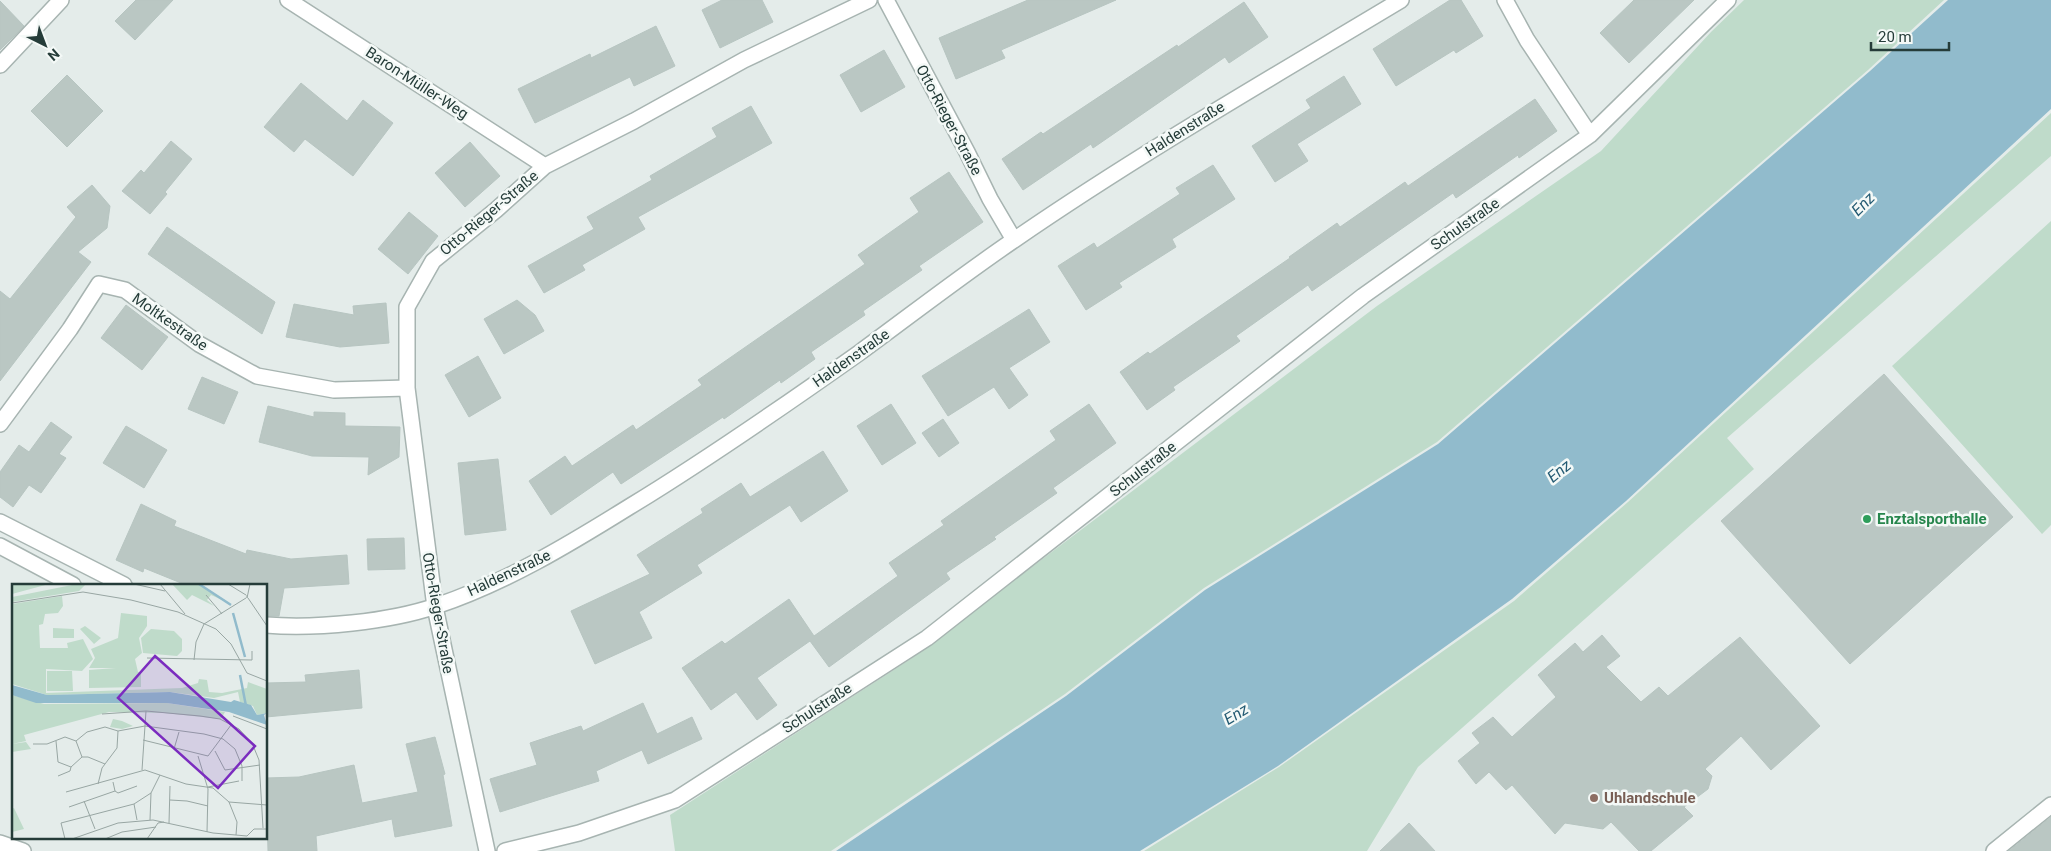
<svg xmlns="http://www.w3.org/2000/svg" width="2051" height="851" viewBox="0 0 2051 851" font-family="Roboto,sans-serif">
  <rect width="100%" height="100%" fill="#e4ecea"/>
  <path fill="#bfdbca" d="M 1744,0 L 1944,0 L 1868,70 L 1437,442 L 1204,588 L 1065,694 L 831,851 L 675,851 L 670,815 L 909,660 L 1377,306 L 1601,151 L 1711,32 Z
    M 2051,113 L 2051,156 L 1727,438 L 1754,469 L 1418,767 L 1367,851 L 1144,851 L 1279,767 L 1514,601 L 1628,502 Z
    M 2051,221 L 2051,525 L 2042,534 L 1892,366 Z"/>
  <path fill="#91bbcc" d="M 1948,0 L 2051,0 L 2051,109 L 1626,501 L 1512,599 L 1278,766 L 1140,851 L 836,851 L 1066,696 L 1205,590 L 1438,444 L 1870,71 Z"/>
  <path fill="#bac7c3" stroke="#b7c5c1" d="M 136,0 L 173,0 L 135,40 L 115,21 Z
    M 722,0 L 762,0 L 773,22 L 720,48 L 702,10 Z
    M 1028,0 L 1116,0 L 1001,50 L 1005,58 L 956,79 L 939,38 Z
    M 1450,0 L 1461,0 L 1483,36 L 1456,53 L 1454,50 L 1396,86 L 1373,49 Z
    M 1634,0 L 1694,0 L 1629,63 L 1600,33 Z
    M 0,1 L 24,26 L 0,50 Z
    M 1244,2 L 1268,37 L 1229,63 L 1225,57 L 1093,148 L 1091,144 L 1023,190 L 1002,159 L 1041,132 L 1043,134 L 1177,45 L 1178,47 Z
    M 656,26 L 675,66 L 634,86 L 630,77 L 535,123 L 518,89 L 590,54 L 591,58 Z
    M 884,50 L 905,87 L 861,112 L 840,75 Z
    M 67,75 L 103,111 L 67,147 L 31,111 Z
    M 1344,76 L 1361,104 L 1297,144 L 1308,161 L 1275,182 L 1252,146 L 1311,108 L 1306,100 Z
    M 301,83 L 347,121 L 363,100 L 393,123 L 353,176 L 305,139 L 294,152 L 264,127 Z
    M 1535,99 L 1557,131 L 1519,158 L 1518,155 L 1456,198 L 1453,193 L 1312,291 L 1308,285 L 1236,336 L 1240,341 L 1173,387 L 1175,390 L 1147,410 L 1120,372 L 1148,352 L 1150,354 L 1290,258 L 1289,257 L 1337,223 L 1340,227 L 1405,182 L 1408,186 Z
    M 751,106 L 772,143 L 638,217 L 645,229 L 582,265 L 585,270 L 544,293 L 528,266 L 594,229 L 587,217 L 652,180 L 650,176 L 717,137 L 712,128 Z
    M 171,141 L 192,159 L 165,192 L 167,194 L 150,214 L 122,191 L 141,170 L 144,173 Z
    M 470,142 L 500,176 L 465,207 L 435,173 Z
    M 1213,165 L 1235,199 L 1172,239 L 1176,247 L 1119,283 L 1122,287 L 1086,310 L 1058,266 L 1094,243 L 1097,248 L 1180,194 L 1176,188 Z
    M 949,172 L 983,222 L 919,266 L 922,270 L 863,311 L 865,315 L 811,352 L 815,359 L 781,383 L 780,380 L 724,419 L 723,417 L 621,484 L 613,472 L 551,515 L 529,481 L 565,456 L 572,466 L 633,425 L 636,430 L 702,385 L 698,380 L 865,264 L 858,255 L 919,212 L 910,198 Z
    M 92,185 L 110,206 L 107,228 L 78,252 L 91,262 L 0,381 L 0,291 L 10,299 L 76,217 L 67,207 Z
    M 409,212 L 438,236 L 408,274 L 378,249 Z
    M 167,227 L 275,302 L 262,334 L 148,254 Z
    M 517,300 L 535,315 L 544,331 L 504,354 L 484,319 Z
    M 386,303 L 389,343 L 340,347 L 286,337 L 294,304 L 354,315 L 353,306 Z
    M 126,305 L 168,337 L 142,370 L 101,338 Z
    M 1029,309 L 1050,342 L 1009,368 L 1028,395 L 1009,409 L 994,387 L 948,416 L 922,376 Z
    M 478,356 L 501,398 L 469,417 L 445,375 Z
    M 1884,374 L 2013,517 L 1850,664 L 1721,521 Z
    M 202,377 L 238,392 L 224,424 L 188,409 Z
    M 891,404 L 916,443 L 882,465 L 857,426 Z
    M 1089,404 L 1116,443 L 1053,488 L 1057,493 L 994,537 L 996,539 L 946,573 L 950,579 L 829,667 L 810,641 L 757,678 L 777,705 L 757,720 L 736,692 L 711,710 L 682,668 L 722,641 L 725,644 L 789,599 L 814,636 L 898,576 L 889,563 L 944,525 L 941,521 L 1056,440 L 1050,431 Z
    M 268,406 L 314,417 L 314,412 L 345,413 L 345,426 L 400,427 L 399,457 L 368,475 L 369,457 L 312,456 L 259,442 Z
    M 943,419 L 959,443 L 939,457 L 922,433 Z
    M 51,422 L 72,437 L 59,454 L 66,458 L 41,493 L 29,485 L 13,507 L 0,497 L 0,472 L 19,445 L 29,452 Z
    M 126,426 L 167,450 L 144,488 L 103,463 Z
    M 823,451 L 848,491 L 801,522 L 790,505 L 697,565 L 702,573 L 639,612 L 652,638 L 595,664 L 571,611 L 650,574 L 637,555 L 703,513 L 701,509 L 741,483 L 750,497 Z
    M 498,459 L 506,530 L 465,535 L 458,463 Z
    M 141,504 L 176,521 L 174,526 L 246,554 L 247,550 L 291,559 L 347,555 L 349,584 L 284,588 L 279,616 L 266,616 L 266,585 L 186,585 L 144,568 L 143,572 L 116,560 Z
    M 404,538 L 405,569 L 368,570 L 367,539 Z
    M 1602,635 L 1620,656 L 1606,667 L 1641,702 L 1659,687 L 1668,696 L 1740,637 L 1820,726 L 1771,770 L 1741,736 L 1705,769 L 1712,776 L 1708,789 L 1684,807 L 1693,816 L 1651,851 L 1639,851 L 1611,822 L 1603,829 L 1565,823 L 1555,834 L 1512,785 L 1506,790 L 1489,772 L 1476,784 L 1458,761 L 1480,743 L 1472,733 L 1493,717 L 1512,737 L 1556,697 L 1538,675 L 1575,643 L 1583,652 Z
    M 359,670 L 362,708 L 266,717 L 266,683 L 306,682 L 305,675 Z
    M 643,703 L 657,734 L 692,717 L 702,739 L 648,764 L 642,750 L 596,771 L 599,781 L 500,812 L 490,779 L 537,765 L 530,743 L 581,726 L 583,731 Z
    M 435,737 L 445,774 L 443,775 L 452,826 L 395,837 L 392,819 L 316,836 L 317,851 L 268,851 L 266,778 L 299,777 L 354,765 L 362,803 L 418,792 L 406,744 Z
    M 2051,817 L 2051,851 L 2009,851 Z
    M 1409,823 L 1435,851 L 1380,851 Z"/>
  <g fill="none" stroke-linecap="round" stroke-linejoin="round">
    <g stroke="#a7b4b1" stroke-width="18">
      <path id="minor" d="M 288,0 L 545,166
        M 886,0 L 967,152 L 990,199 L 1014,240
        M 1505,0 L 1527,40 L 1590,135
        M 0,65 L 61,0
        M 0,424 L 70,329 L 99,284 L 125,290 L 199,344 L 257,376 L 334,390 L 407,388
        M 0,522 L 124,585
        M 0,546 L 73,585
        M 266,625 C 316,629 389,622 436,606 C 505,583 568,545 629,507 C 708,459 784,406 859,353 C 911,315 961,276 1014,240 C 1139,154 1271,78 1401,0
        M 0,843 L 23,851
        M 487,851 L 435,607 L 407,388 L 407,307 L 433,261 L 496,210 L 545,166 L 634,121 L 744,60 L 869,0
        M 505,851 L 579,833 L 675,800 L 927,638 L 1363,296 L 1590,135 L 1728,0
        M 1994,851 L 2051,805"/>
    </g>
    <use href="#minor" stroke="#fff" stroke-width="15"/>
  </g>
  <circle fill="#2e9e5b" stroke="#f4f9f7" stroke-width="2" cx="1867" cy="519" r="5"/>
  <circle fill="#8d6e63" stroke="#f4f9f7" stroke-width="2" cx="1594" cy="798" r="5"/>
  <g text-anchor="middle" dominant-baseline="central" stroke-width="5" stroke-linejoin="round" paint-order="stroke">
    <g font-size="15" fill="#253c39" stroke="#f4f9f7">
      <text transform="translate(417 83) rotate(33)">Baron-Müller-Weg</text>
      <text transform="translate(949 120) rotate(62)">Otto-Rieger-Straße</text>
      <text transform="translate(1185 129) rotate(-32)">Haldenstraße</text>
      <text transform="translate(489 213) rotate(-40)">Otto-Rieger-Straße</text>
      <text transform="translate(1465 224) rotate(-35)">Schulstraße</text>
      <text transform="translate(170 322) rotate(35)">Moltkestraße</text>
      <text transform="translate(851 358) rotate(-35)">Haldenstraße</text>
      <text transform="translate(1143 469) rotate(-38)">Schulstraße</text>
      <text transform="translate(509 573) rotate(-25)">Haldenstraße</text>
      <text transform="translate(438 613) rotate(80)">Otto-Rieger-Straße</text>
      <text transform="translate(817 708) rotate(-33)">Schulstraße</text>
    </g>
    <g font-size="15" font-weight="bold" fill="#27864d" stroke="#f4f9f7" text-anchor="start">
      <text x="1877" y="519">Enztalsporthalle</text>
    </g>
    <g font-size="15" font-weight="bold" fill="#785e54" stroke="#f4f9f7" text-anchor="start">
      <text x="1604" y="798">Uhlandschule</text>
    </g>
    <g font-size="16" font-style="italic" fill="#245b73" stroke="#f4f9f7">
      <text transform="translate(1863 204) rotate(-45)">Enz</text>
      <text transform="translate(1559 471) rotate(-39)">Enz</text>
      <text transform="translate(1236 714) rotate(-31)">Enz</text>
    </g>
  </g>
  <g transform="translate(12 584)">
    <rect width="255" height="255" fill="#e4ecea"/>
    <path d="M 0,0 L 37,0 L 0,10 ZM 65,0 L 74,0 L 67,7 L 0,18 L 0,13 ZM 160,0 L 188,0 L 219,20 L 199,11 L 195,16 L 202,22 L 180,11 L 175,16 ZM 50,12 L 51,22 L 46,29 L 33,30 L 31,40 L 27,41 L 28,64 L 56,64 L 55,59 L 71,55 L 81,75 L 70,87 L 34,85 L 34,109 L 170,104 L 186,99 L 187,95 L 195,96 L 197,108 L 210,109 L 235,104 L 236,98 L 255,105 L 255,129 L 245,131 L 241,122 L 228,118 L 226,108 L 202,114 L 158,108 L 35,111 L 0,100 L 0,20 ZM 109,29 L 135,32 L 135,42 L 127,54 L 130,69 L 123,75 L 126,88 L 129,88 L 129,103 L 77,104 L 77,86 L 104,84 L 77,84 L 83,74 L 79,65 L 106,54 ZM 73,42 L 89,54 L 82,60 L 68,45 ZM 41,44 L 62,45 L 62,54 L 41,54 ZM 139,45 L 162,47 L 170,55 L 170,67 L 165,72 L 131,69 L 129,54 ZM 35,87 L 60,87 L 61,107 L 35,107 ZM 0,111 L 32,120 L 155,119 L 213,128 L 209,135 L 152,129 L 97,128 L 12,151 L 14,157 L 0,160 ZM 101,135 L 110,137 L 121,142 L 110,145 L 98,143 ZM 14,158 L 19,165 L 0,168 L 0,160 ZM 2,224 L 12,245 L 0,248 L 0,225 Z" fill="#bfdbca"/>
    <path d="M 0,101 L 35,111 L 158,108 L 219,118 L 222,116 L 239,121 L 245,131 L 255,129 L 252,131 L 255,141 L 217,128 L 155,119 L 24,119 L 0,111 Z" fill="#91bbcc"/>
    <path fill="none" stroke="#91bbcc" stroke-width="2.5" d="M 187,0 L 219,21M 221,29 L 233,73M 228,91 L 234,122"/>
    <path fill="none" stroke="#98a6a3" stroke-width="1" d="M 122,0 L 153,7M 148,0 L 173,30M 216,0 L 234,11M 194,11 L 210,30M 235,11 L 235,14 L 238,0M 236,14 L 255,42M 0,19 L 71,8 L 119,16 L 166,28 L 204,45 L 219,60 L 235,89 L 255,97M 135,74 L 240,76 L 240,67M 182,76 L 184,58 L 192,40 L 234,14M 90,130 L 134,127 L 188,132 L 208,135 L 227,145 L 240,159 L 247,176 L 251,244M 221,132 L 255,145M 131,156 L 196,172 L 219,141M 44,157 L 46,178 L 59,183 L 70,173 L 76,173 L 93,180M 64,157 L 70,173M 21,160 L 35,160 L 53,153 L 64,157 L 75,148 L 93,143 L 106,147 L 133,142 L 192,150 L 211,155 L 223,165 L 230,182 L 230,197M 162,165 L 167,148M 203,167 L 213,186 L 248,181M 186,172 L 196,205 L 195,248M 130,186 L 134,127M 46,192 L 58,187 L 59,183M 86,200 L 90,184 L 105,164 L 106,147M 196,203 L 227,197M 103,207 L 106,209 L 125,202M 54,208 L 133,186 L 174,200 L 201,204 L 217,218M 158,216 L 175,217 L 196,222M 72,217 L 83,245M 217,218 L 255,221M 217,218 L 225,238 L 224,251M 122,220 L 125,236M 57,223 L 103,207 L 101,198M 138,236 L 139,209 L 148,191M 157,239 L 158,202M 235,252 L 242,245 L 255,245M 53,255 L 49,239 L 122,220 L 139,209M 60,255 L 106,239 L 141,236 L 201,249 L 235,252M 93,255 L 110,248 L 144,243M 135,255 L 146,239 L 152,238"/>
    <path fill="#7b2cbf" fill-opacity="0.15" stroke="#7b2cbf" stroke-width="2.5" d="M 143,72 L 243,162 L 206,204 L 106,114 Z"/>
    <rect width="255" height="255" fill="none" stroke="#253c39" stroke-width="2.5"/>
  </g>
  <g transform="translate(45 45) rotate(138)" stroke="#f4f9f7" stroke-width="4" paint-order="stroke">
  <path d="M0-4L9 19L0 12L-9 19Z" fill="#253c39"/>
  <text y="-8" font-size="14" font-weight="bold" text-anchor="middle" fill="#253c39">N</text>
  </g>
  <path d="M1871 42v8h78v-8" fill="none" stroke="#253c39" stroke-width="2.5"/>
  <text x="1878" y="42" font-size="15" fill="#253c39" stroke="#f4f9f7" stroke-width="4" paint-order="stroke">20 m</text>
</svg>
